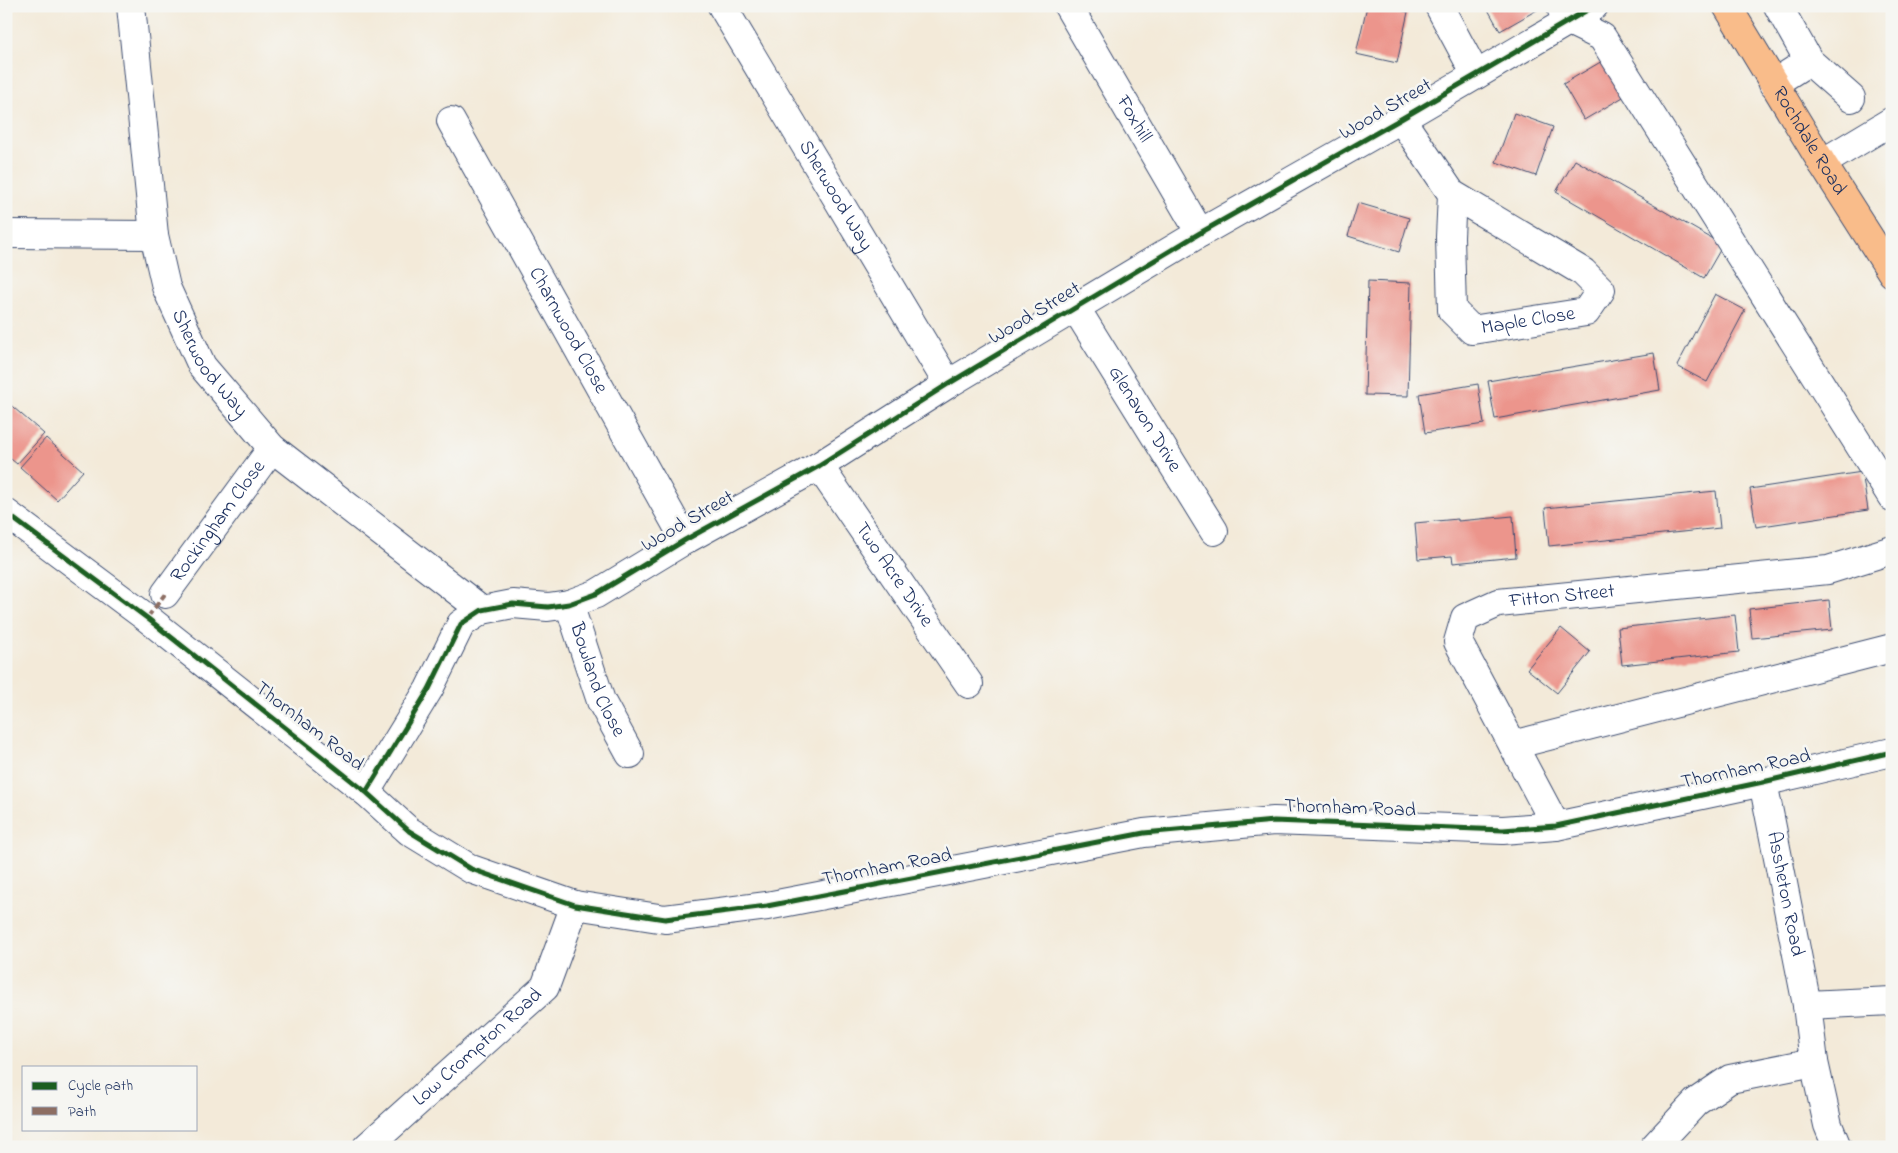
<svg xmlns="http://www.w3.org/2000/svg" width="1898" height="1153" viewBox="0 0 1898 1153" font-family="'Indie Flower',sans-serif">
  <rect width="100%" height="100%" fill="#f6f6f2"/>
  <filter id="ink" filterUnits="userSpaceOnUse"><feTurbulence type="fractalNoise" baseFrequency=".02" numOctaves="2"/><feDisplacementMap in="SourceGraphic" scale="10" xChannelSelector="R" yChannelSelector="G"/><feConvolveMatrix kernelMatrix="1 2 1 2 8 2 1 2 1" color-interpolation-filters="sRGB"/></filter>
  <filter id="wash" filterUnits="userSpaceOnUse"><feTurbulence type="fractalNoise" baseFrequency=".0096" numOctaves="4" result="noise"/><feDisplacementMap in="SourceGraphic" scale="20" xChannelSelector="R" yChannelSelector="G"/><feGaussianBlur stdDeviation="1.12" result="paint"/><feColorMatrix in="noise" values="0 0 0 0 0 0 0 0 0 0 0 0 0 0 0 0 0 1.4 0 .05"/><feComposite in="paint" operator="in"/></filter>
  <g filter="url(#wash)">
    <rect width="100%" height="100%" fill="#f3ead9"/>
    <g id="blocks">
      <path fill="#ec958c" d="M 1367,6 L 1383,6 L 1408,12 L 1397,63 L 1356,54 Z
        M 1486,6 L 1544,6 L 1500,31 Z
        M 1609,57 L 1630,93 L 1584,120 L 1563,84 Z
        M 1514,113 L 1553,127 L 1536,176 L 1496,162 Z
        M 1575,160 L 1723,245 L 1704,278 L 1556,192 Z
        M 1358,203 L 1409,218 L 1399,252 L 1348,236 Z
        M 1368,281 L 1411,283 L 1408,396 L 1365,395 Z
        M 1715,294 L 1745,310 L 1707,382 L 1677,366 Z
        M 1654,353 L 1660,390 L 1495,419 L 1488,381 Z
        M 1478,384 L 1484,424 L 1425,433 L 1419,394 Z
        M 6,401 L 44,434 L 17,464 L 6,455 Z
        M 46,438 L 83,471 L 57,500 L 20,467 Z
        M 1862,472 L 1868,510 L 1756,527 L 1750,489 Z
        M 1716,491 L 1720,528 L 1549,546 L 1545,508 Z
        M 1513,516 L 1516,557 L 1453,563 L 1452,556 L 1418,559 L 1415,523 L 1458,519 L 1458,521 Z
        M 1829,600 L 1832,630 L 1752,638 L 1749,609 Z
        M 1735,615 L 1739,652 L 1622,665 L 1618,628 Z
        M 1561,628 L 1590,652 L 1557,693 L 1527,669 Z"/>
    </g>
  </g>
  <g filter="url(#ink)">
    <use href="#blocks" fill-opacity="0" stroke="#3b4b70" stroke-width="1"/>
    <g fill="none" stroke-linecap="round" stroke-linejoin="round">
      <g stroke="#3b4b70" stroke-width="30">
        <g id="minor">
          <path id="s1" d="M 131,6 L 154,235 L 166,287 L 202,366 L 272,448 L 482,610"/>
          <path id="s2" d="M 722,6 L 948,384"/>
          <path id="s3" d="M 1068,6 L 1200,233"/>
          <path d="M 1439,6 L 1476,75"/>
          <path d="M 1778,6 L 1809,61 L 1851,98"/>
          <path d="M 1562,10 L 1569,21 L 1602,37 L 1892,497"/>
          <path d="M 1773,84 L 1809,61"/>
          <path id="s4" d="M 1401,119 L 1452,194 L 1450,237 L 1452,310 L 1472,330 L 1586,312 L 1601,290 L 1583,272 L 1452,194"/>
          <path id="s5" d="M 451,121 L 685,540"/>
          <path d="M 1822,163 L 1892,121"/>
          <path d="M 6,234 L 154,235"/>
          <path id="s6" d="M 1075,307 L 1214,531"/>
          <path id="s7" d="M 819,466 L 969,684"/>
          <path d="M 6,513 L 147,618 L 326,760 L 366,792 L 409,831 L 471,869 L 575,905 L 665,919 L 767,906 L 1144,833 L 1274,821 L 1503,830 L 1556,826 L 1763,782 L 1892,752"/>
          <path id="s8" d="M 165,594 L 272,448"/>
          <path id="s9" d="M 569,604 L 601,701 L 630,754"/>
          <path d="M 1513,745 L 1892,648"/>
          <path id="s10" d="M 1763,782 L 1807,1005 L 1814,1062 L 1828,1125 L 1837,1147"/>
          <path d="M 366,792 L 429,689 L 461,624 L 482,610 L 513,604 L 548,607 L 569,604 L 596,594 L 685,540 L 819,466 L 948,384 L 1200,233 L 1401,119 L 1594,6"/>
          <path id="s11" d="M 1556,826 L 1458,642 L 1465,618 L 1498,603 L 1828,570 L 1892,550"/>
          <path d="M 1807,1005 L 1892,1001"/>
          <path id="s12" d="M 367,1147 L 545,987 L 575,905"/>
          <path d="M 1654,1147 L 1696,1102 L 1730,1079 L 1814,1062"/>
        </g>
      </g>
      <g stroke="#3b4b70" stroke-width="30">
        <g id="major">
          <path id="s13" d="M 1727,6 L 1822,163 L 1892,273"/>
        </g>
      </g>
      <use href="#minor" stroke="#fff" stroke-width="28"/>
      <use href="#major" stroke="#f9bc8a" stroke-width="28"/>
      <path stroke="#8d6e63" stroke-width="4" stroke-dasharray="8 4" stroke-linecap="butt" d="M 147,618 L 165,594"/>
      <g stroke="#f6f6f2" stroke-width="8">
        <path id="cycleway" d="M 6,513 L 147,618 L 326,760 L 366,792 L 409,831 L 471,869 L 575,905 L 665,919 L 767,906 L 1144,833 L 1274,821 L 1503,830 L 1556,826 L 1763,782 L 1892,752
          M 366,792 L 429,689 L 461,624 L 482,610 L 513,604 L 548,607 L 569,604 L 596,594 L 685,540 L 819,466 L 948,384 L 1200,233 L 1401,119 L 1594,6"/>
      </g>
      <use href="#cycleway" stroke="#1b5e20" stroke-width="5"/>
    </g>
  </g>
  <g text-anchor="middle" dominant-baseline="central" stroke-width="5" stroke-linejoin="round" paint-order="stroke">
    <g font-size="20" fill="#1b2f5e" stroke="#f6f6f2">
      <text transform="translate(1386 110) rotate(-30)">Wood Street</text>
      <text stroke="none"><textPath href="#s3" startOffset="131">Foxhill</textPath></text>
      <text stroke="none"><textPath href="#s13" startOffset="158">Rochdale Road</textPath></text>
      <text stroke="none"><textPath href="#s2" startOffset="221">Sherwood Way</textPath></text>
      <text transform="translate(1035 314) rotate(-31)">Wood Street</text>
      <text stroke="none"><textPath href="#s4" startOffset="292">Maple Close</textPath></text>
      <text stroke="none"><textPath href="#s5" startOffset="240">Charnwood Close</textPath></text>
      <text stroke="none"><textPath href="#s1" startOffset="372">Sherwood Way</textPath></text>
      <text stroke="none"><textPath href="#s6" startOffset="132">Glenavon Drive</textPath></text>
      <text stroke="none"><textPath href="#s8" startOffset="90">Rockingham Close</textPath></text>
      <text transform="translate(688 522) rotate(-30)">Wood Street</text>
      <text stroke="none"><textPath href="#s7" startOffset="132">Two Acre Drive</textPath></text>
      <text stroke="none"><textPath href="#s11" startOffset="334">Fitton Street</textPath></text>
      <text stroke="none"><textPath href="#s9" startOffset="81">Bowland Close</textPath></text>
      <text transform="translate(309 727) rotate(38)">Thornham Road</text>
      <text transform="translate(1746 770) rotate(-12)">Thornham Road</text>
      <text transform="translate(1350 809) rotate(2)">Thornham Road</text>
      <text transform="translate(887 868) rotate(-11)">Thornham Road</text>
      <text stroke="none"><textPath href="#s10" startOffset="114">Assheton Road</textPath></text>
      <text stroke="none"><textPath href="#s12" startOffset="149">Low Crompton Road</textPath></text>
    </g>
  </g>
  <rect width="1898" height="1153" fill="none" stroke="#f6f6f2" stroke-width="25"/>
  <rect x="22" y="1066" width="175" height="65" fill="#f6f6f2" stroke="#9ea6b7"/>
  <rect x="32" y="1082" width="25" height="8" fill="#1b5e20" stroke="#9ea6b7"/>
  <text x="68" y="1090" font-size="15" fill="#1b2f5e">Cycle path</text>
  <rect x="32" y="1107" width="25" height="8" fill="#8d6e63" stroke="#9ea6b7"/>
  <text x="68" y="1116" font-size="15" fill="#1b2f5e">Path</text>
</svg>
